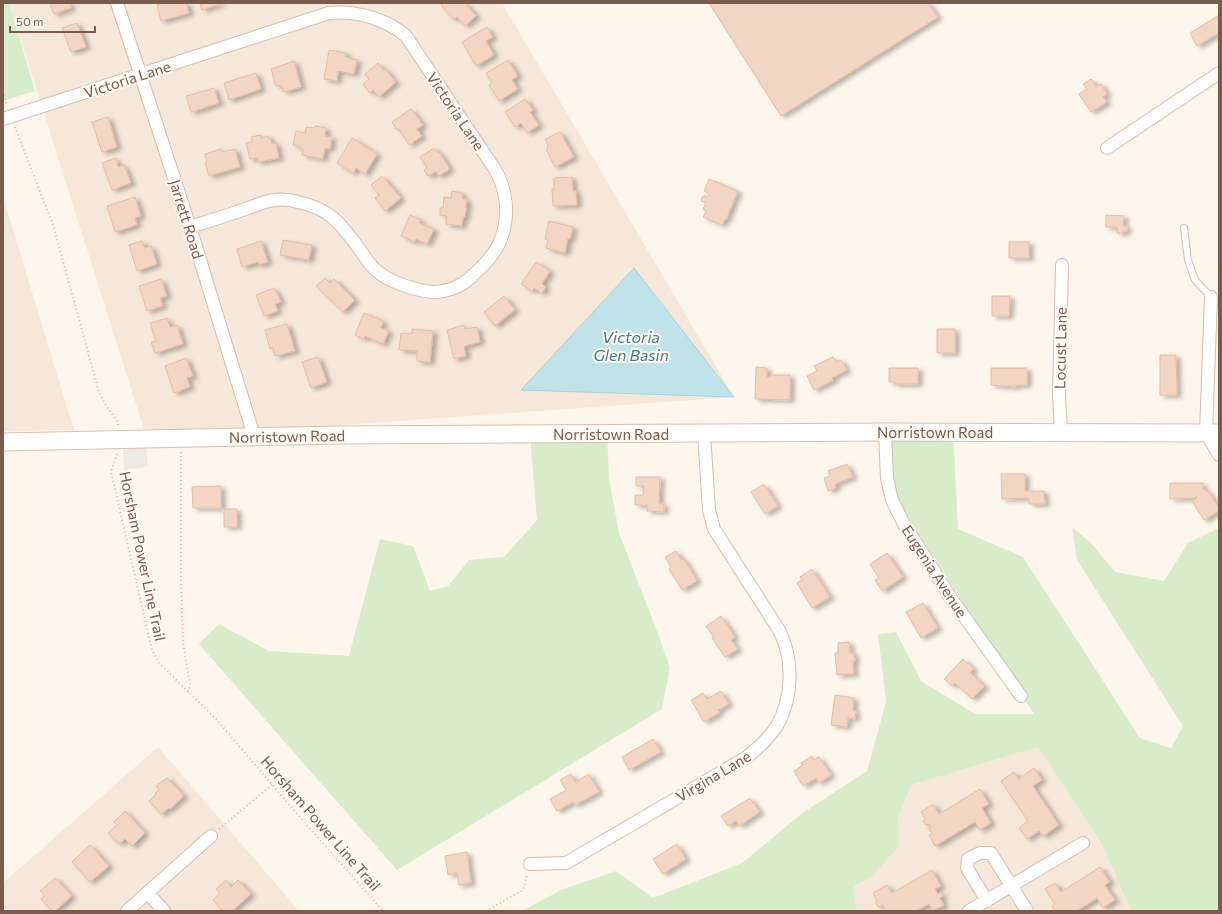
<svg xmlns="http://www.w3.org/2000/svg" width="1222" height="914" viewBox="0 0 1222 914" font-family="Commissioner,sans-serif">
  <defs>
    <filter id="shadow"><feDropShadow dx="4.5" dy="2.5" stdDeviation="2" flood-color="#0004"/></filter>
  </defs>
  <rect width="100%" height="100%" fill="#fdf6ec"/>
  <path fill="#f5e8da" d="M 9,3 L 502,3 L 734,397 L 147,439 Z
    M 3,197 L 74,430 L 3,431 Z
    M 158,747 L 299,911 L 3,911 L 3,883 Z
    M 1038,747 L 1101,843 L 1131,911 L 857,911 L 853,887 L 873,876 L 900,845 L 898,818 L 911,785 Z"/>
  <path fill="#efe9e4" d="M 123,448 L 146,448 L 148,467 L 124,470 Z"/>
  <path fill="#d8ecc9" d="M 3,3 L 9,3 L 35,91 L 3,101 Z
    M 891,432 L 953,432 L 958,529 L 1023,557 L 1140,738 L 1171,748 L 1183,726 L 1077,560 L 1072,527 L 1092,544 L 1115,572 L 1164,581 L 1188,543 L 1219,528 L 1219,911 L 1131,911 L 1101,843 L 1038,747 L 911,785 L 898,818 L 900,845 L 873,876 L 853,887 L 857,911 L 522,911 L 561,890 L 616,871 L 653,898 L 742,863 L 801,814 L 867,771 L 886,702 L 878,634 L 896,632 L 921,681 L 975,714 L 1034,714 L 889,487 Z
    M 530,434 L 607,434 L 609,478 L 619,533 L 652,618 L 670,667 L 662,709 L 397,870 L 199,644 L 219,624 L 269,651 L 349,656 L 380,539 L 413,546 L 430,591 L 448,586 L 469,560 L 504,557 L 537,520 Z"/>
  <path fill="#bfe3e8" stroke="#a5d3da" d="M 634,268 L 734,397 L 521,390 Z"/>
  <path fill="#f3d5c3" stroke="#e6bba3" filter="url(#shadow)" d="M 50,3 L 70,3 L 71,8 L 54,14 Z
    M 164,3 L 186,3 L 189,13 L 161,21 L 157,5 Z
    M 200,3 L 223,3 L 202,10 Z
    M 443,3 L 465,3 L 476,16 L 465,26 L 457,17 L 454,20 L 441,5 Z
    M 709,3 L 928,3 L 938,17 L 781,116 Z
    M 1219,15 L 1219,33 L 1197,46 L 1190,33 Z
    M 77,23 L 86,47 L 71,52 L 62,28 Z
    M 487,27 L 493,37 L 486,41 L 494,55 L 476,66 L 462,42 Z
    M 329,50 L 346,53 L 345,57 L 357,60 L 354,74 L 338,71 L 337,81 L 324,79 Z
    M 508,60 L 518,76 L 512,80 L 518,89 L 499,101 L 489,85 L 492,83 L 486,73 Z
    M 294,61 L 301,87 L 284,92 L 281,85 L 276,86 L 271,69 Z
    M 378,63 L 384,71 L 385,69 L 396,82 L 379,97 L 373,90 L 370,93 L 363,84 L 369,79 L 365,74 Z
    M 256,73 L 261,89 L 229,100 L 224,83 Z
    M 1091,79 L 1096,86 L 1101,84 L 1107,94 L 1103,97 L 1107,102 L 1091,112 L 1079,94 L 1087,89 L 1083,84 Z
    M 214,88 L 219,103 L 191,112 L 186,96 Z
    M 525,99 L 533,110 L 530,112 L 539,125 L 527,133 L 521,123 L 515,127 L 505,112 Z
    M 411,109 L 423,125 L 417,129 L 422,136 L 409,145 L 399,129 L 397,130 L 392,122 Z
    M 108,117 L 117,147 L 102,152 L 92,122 Z
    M 315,126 L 326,128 L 325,136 L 332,137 L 330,149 L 325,148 L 323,159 L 302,155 L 303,149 L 301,148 L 301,147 L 293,145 L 296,131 L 305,133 L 306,127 L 314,128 Z
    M 560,132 L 574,157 L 555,167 L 546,149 L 548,148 L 547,146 L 548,145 L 545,139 Z
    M 261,135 L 261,138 L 268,136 L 268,139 L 271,139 L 272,144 L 276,143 L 279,158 L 258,162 L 258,158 L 250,159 L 246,143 L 252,142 L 251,137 Z
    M 352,138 L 377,154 L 365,174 L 356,168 L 353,173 L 337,163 Z
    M 434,148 L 438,153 L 439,152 L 450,169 L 439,176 L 436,172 L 428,176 L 424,170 L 427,168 L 420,157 Z
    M 221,149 L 223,152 L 235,149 L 240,167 L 209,176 L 205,163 L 207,162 L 205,154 Z
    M 116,158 L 118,167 L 124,165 L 131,183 L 112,190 L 102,163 Z
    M 382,176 L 401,198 L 385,211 L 375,198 L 379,195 L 371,185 Z
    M 572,177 L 573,191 L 576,191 L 577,205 L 553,206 L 552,189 L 554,189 L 554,178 Z
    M 709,179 L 738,191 L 726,220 L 725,219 L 722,225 L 703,217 L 706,211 L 703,209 L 706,203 L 701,201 L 703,196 L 709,196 L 710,194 L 704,191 Z
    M 452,191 L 462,193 L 462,199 L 467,199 L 465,217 L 463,217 L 462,226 L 446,224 L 447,216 L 440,215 L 440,208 L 443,208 L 444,197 L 451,198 Z
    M 135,197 L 141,216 L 135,218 L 137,225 L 115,232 L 107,206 Z
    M 410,215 L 421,220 L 419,223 L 434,229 L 427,244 L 416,239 L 415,242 L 401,236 Z
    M 1106,215 L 1124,216 L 1123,226 L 1127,226 L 1127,231 L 1123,231 L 1123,234 L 1117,233 L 1117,227 L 1106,227 Z
    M 549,221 L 573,227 L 570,239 L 568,238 L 565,253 L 546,248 L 548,240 L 545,239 Z
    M 283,240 L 312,245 L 309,260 L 280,255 Z
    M 142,241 L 145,248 L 151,246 L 157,264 L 137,271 L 129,245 Z
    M 261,241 L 268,262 L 259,265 L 258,262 L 242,267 L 237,249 Z
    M 1009,242 L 1029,242 L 1029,258 L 1009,258 Z
    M 536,262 L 550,271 L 542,284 L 546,287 L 542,293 L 534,288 L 532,291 L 521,284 Z
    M 325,278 L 330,283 L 334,279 L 355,300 L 343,312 L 316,286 Z
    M 161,279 L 167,296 L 160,298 L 163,306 L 147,311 L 139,286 Z
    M 274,288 L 276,293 L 277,293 L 281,302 L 275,304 L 278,311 L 264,316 L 256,295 Z
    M 504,296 L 515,310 L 495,326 L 484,312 Z
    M 992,296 L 1010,296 L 1009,316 L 992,316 Z
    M 364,313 L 383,321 L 381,328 L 389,331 L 383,344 L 365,336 L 364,339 L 355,335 Z
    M 167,318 L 170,327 L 177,325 L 183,344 L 155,353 L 151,342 L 156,341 L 150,323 Z
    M 287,324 L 295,351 L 275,356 L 273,348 L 270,349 L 265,330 Z
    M 464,325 L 465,329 L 477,327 L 480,342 L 464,346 L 466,356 L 454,359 L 447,330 Z
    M 412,329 L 433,331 L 430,362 L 417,361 L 417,351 L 399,350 L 401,333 L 410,334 L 412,333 Z
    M 937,329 L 955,329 L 955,353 L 937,353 Z
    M 1160,355 L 1176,355 L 1177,395 L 1160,395 Z
    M 318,357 L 327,382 L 311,388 L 302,362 Z
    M 833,357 L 836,362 L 841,360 L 847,370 L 832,378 L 834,380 L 814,390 L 807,376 L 817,371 L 814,366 Z
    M 186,358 L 193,376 L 187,378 L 190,387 L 174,393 L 165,366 Z
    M 756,367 L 767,368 L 767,377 L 770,377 L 770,375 L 790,375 L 790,400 L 755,399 Z
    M 889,368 L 918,368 L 918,384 L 895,384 L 895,382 L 889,382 Z
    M 991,368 L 1027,368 L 1027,385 L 1016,385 L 1016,387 L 991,385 Z
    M 847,464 L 853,477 L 835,484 L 836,488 L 828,491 L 824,478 L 830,476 L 828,471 Z
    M 1001,474 L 1025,474 L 1025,491 L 1044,491 L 1045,504 L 1029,504 L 1029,498 L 1002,499 Z
    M 636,477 L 660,477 L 659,504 L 664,504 L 664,512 L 647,511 L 647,505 L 635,505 L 635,495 L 643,495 L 644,486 L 636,486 Z
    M 1170,483 L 1203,483 L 1203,490 L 1205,489 L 1207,492 L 1208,491 L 1219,508 L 1219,511 L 1204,520 L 1192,501 L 1197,498 L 1196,496 L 1196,498 L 1170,499 Z
    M 764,484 L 778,506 L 765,514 L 751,492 Z
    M 221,486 L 221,508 L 193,508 L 192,487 Z
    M 224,509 L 237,509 L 237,527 L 224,527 Z
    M 676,551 L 682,560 L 684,559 L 697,581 L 682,590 L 669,569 L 671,567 L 665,557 Z
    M 887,553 L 903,577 L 882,591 L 875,580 L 879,578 L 870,564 Z
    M 812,569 L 830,597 L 812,608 L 797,583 L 802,580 L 800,577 Z
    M 923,603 L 938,628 L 921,638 L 906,612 Z
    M 721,616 L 735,637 L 731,640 L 738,649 L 725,657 L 712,638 L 714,637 L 706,626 Z
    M 849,642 L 850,653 L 854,653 L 855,661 L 853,661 L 854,674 L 837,675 L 835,653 L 838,653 L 838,643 Z
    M 963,659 L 974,669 L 970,673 L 985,686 L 972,699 L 955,683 L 952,686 L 944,679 Z
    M 721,691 L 729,704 L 718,710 L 720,712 L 704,722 L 691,700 L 703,693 L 707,699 Z
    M 835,695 L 854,698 L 853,710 L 856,711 L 855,719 L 848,718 L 847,727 L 831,725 Z
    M 653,739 L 661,752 L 629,770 L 622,757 Z
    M 812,756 L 814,760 L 819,757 L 831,775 L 819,783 L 816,778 L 803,786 L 794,771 L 803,765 L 801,763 Z
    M 1034,768 L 1042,780 L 1033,786 L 1059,825 L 1043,836 L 1039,831 L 1027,839 L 1019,828 L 1028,821 L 1001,781 L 1014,772 L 1019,779 Z
    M 571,774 L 575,782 L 589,774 L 599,792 L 575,805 L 573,802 L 557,811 L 550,799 L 566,790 L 560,780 Z
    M 167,778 L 184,796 L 170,809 L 169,808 L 161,814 L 149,801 L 156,794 L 155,793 L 159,790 L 156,786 Z
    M 980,789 L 989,804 L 982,808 L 991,823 L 980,830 L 975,822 L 935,846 L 929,835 L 932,834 L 929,829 L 931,828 L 929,824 L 926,825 L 923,821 L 926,820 L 921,812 L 933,804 L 939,814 Z
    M 750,798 L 760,812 L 739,826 L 736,821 L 728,826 L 721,816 Z
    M 125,811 L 145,833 L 132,846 L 125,839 L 119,844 L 108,833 L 117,825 L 114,822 Z
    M 677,844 L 686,859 L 663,874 L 653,859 Z
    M 90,845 L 109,866 L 90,882 L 72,862 Z
    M 467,852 L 471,883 L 459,885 L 457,873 L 448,875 L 445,856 Z
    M 1100,867 L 1110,882 L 1105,885 L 1115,900 L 1103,908 L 1097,898 L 1077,911 L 1051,911 L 1054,909 L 1052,906 L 1055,904 L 1045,889 L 1055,883 L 1061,892 Z
    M 932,870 L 941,886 L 935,889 L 938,894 L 941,892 L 943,896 L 940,898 L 944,905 L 933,911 L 929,904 L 916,911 L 884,911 L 885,910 L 883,905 L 878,907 L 875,902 L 877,901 L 873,893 L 887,885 L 892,893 Z
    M 55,878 L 72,896 L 55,911 L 52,911 L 41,899 L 45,896 L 40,891 Z
    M 226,880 L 231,887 L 238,880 L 251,894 L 232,911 L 223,911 L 213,900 L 220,894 L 216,889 Z"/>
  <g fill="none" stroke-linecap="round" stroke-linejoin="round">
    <g stroke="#d1beb0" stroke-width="8">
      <path id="service" d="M 1184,228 L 1188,260 L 1195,280 L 1211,297"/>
    </g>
    <g stroke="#d1beb0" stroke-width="14">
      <path id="minor" d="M 117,3 L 190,227 L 254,436
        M 3,119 L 329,13 C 356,10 386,19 406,36 L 496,171 C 507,191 509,215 502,236 C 497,253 483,266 470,278 C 460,287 446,292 433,292 C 417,291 389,282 377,271 C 370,266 365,257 360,250 C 341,224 331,209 298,202 C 291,200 281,199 274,200 C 265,201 256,206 248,208 C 229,215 209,221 190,227
        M 1107,148 L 1219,73
        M 1211,297 L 1206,433 L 1219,455
        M 1061,431 L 1059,395 L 1062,265
        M 885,432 L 887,478 L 892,500 L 904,524 L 951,598 L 1021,696
        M 530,864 L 566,863 L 747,757 C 758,748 769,738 777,726 C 793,697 794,659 779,630 L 714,529 L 709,510 L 704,434
        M 148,893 L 164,911
        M 987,901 L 967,868 L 968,859 L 980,853 L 991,853 L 1027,911
        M 127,911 L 211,836
        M 969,911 L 1083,843"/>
    </g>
    <g stroke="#d6c0b0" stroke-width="19">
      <path id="secondary" d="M 3,442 L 339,435 L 885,432 L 1219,433"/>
    </g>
    <path stroke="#d9b8a5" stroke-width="2" stroke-dasharray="1 3" stroke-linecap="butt" d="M 3,91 L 7,106
      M 15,127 L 53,225 L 99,392 L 105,404 L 118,422 L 118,425
      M 181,452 L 181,577 L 183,642 L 190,685 L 188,692
      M 117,454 L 111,472 L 152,650 L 160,664 L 216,719 L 298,815 L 383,911
      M 219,829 L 272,785
      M 486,911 L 523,890 L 527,874"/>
    <use href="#service" stroke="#fff" stroke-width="6"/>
    <use href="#minor" stroke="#fff" stroke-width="12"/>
    <use href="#secondary" stroke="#fff" stroke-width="17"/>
  </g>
  <g text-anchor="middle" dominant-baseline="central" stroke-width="4" stroke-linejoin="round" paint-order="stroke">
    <g font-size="15" fill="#7a5c4d" stroke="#fffaf3">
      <text transform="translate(127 79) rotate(-18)">Victoria Lane</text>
      <text transform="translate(456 111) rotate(56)">Victoria Lane</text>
      <text transform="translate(187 219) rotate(73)">Jarrett Road</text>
      <text transform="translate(1060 348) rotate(-89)">Locust Lane</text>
      <text x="935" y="432">Norristown Road</text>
      <text x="611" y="434">Norristown Road</text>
      <text transform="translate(287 436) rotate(-1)">Norristown Road</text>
      <text transform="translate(143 556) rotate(78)">Horsham Power Line Trail</text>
      <text transform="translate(935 571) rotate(57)">Eugenia Avenue</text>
      <text transform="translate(713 776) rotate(-31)">Virgina Lane</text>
      <text transform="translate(321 823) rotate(49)">Horsham Power Line Trail</text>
    </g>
    <g font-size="16" font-style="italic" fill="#437c86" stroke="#fffaf3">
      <text x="631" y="336">Victoria<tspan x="631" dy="18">Glen Basin</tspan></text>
    </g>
  </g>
  <rect width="1222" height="914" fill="none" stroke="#7a5c4d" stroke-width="8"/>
  <path d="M10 26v6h85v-6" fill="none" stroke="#7a5c4d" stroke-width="2"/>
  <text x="16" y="26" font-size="12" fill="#7a5c4d" stroke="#fffaf3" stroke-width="3" paint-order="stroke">50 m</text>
</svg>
